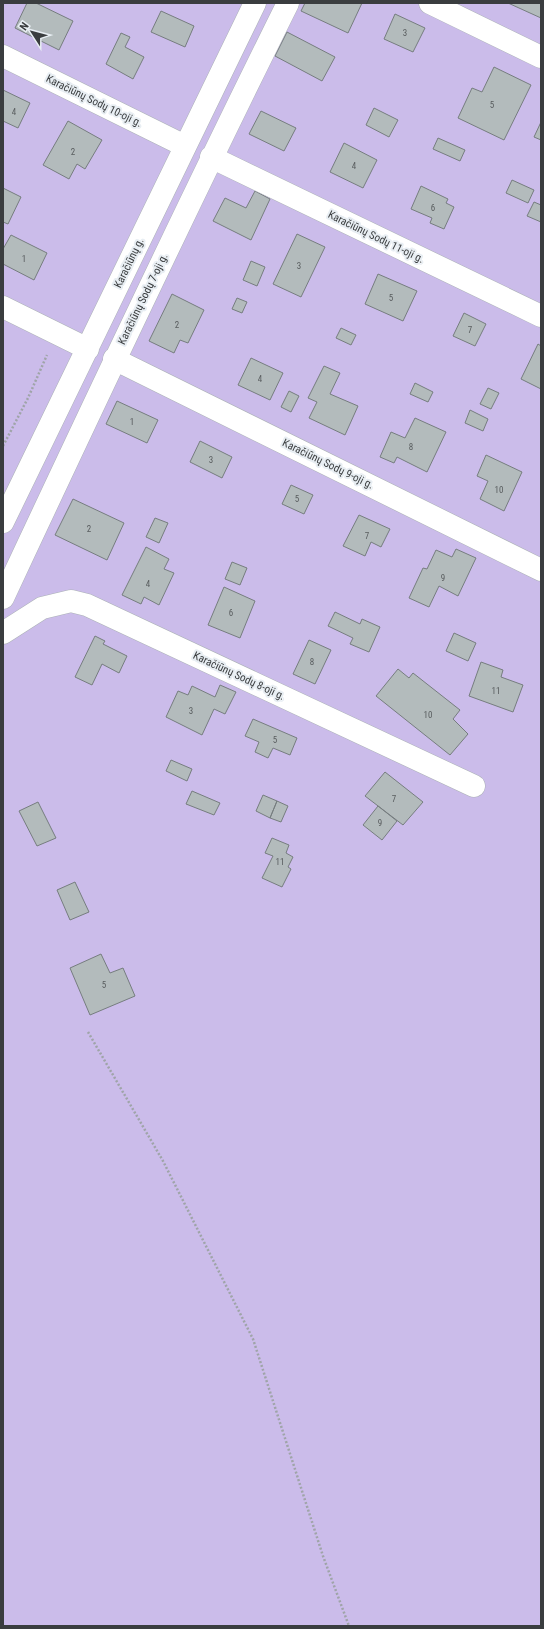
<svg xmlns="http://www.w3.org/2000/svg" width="544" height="1629" viewBox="0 0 544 1629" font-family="'Roboto Condensed',sans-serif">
  <rect width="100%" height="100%" fill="#e8eef3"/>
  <path fill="#cbbcea" d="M 3,3 L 541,3 L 541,1626 L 3,1626 Z"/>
  <path fill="#b3bbbc" stroke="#767d7f" d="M 27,3 L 36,3 L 73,21 L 59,50 L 15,28 Z
    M 305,3 L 362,3 L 348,33 L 301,11 Z
    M 508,3 L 541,3 L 541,18 Z
    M 161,11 L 194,26 L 185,47 L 151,32 Z
    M 395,14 L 425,28 L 413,52 L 384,39 Z
    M 287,32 L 335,57 L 322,81 L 275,56 Z
    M 121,33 L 130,37 L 125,47 L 144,57 L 133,79 L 106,64 Z
    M 494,67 L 531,85 L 504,140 L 458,118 L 472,88 L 482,92 Z
    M 3,90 L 30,103 L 18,128 L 3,121 Z
    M 374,108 L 398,120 L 389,137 L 366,125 Z
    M 261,111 L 296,128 L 284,151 L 249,134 Z
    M 68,121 L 102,140 L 85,169 L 77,164 L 69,179 L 43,165 Z
    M 541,122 L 541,140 L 534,137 Z
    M 438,138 L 465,150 L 460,161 L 433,149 Z
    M 344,143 L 377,160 L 363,188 L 330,172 Z
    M 512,180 L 534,190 L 528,203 L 506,193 Z
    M 421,186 L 448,199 L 446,203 L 454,207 L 444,229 L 430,223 L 432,218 L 411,209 Z
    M 3,188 L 21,197 L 8,224 L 3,222 Z
    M 255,191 L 270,199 L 251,240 L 213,221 L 225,198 L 246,208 Z
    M 534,202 L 541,205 L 541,222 L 527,216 Z
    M 297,234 L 325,247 L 301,297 L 273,284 Z
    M 11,235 L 47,253 L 34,280 L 3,264 L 3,249 Z
    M 251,261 L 265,267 L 257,286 L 243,280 Z
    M 378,274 L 417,291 L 403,321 L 365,304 Z
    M 172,294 L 204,310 L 188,343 L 180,340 L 174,353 L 149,341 Z
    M 237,298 L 247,302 L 242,313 L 232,309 Z
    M 464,313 L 486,324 L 475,346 L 453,336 Z
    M 341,328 L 356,335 L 351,345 L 336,338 Z
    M 538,344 L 541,346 L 541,389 L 521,379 Z
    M 251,358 L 283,373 L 270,400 L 238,385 Z
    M 324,366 L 340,373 L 330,394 L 358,406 L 345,435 L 309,418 L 317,402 L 308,398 Z
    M 415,383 L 433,392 L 428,402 L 410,394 Z
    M 488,388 L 499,393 L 491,409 L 480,404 Z
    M 289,391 L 299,396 L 291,412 L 281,407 Z
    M 117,401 L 158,420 L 147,443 L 106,424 Z
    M 470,410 L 488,419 L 483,431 L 465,423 Z
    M 415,418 L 446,432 L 427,472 L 397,457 L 394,463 L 380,457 L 391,432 L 405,438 Z
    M 200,441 L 232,457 L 222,478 L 190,462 Z
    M 486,455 L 522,472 L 504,511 L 480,499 L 488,481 L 477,476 Z
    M 291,485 L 313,495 L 304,514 L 282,504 Z
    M 73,499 L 124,523 L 107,560 L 55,535 Z
    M 359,515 L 390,529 L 381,547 L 371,542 L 365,556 L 343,546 Z
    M 155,518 L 168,523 L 159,543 L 146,537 Z
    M 146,547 L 169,559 L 164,569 L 174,573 L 159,605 L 144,597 L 141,604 L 122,595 Z
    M 456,549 L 476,558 L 458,596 L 439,586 L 429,607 L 409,598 L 423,568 L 427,569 L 436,550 L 452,557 Z
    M 232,562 L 247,568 L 240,585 L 225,579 Z
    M 224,587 L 255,601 L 240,638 L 208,625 Z
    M 335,612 L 360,624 L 362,619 L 380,627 L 369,652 L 350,644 L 353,638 L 328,626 Z
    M 454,633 L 476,643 L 468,661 L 446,651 Z
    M 95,636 L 105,641 L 103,644 L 127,656 L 119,673 L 102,664 L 92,685 L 75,677 Z
    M 309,640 L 331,650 L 315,684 L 293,674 Z
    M 481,662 L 503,670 L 501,677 L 523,685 L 513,712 L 469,696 Z
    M 398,669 L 409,678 L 413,673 L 460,710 L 453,719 L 468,734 L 450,755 L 376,696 Z
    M 220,685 L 236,692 L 225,714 L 214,709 L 202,735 L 166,717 L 178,691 L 188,695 L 192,686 L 215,697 Z
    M 253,719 L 297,738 L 290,755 L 273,748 L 268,758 L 255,752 L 259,742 L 245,736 Z
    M 171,760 L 192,769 L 187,781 L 166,771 Z
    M 385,772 L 423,802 L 403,825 L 365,796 Z
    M 192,791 L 220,803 L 214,815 L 186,804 Z
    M 263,795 L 277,801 L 270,818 L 256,811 Z
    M 277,801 L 288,806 L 281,822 L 270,818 Z
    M 38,802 L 56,838 L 37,846 L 19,811 Z
    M 378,806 L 397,821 L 382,840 L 363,825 Z
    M 272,838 L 289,845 L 286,853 L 293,857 L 288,867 L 291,869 L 282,887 L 262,878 L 273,856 L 265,853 Z
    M 75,882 L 89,912 L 70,920 L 57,890 Z
    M 101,954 L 110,973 L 123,968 L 135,996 L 90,1015 L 70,968 Z"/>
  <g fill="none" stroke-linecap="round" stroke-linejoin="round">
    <g stroke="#acb2b7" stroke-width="23">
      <path id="minor" d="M 430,3 L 541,57
        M 3,56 L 185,146
        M 211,157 L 541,316
        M 3,307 L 88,349
        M 114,359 L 541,570
        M 3,522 L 255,3
        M 3,598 C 96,399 190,200 288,3
        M 3,633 L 42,608 L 71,601 L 87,605 L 474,786"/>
    </g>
    <path stroke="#9fa4a8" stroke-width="2.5" stroke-dasharray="2 2" stroke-linecap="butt" d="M 3,446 L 28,398 L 47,355
      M 88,1032 L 163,1161 L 253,1339 L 323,1556 L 349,1626"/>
    <use href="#minor" stroke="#fff" stroke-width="22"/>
  </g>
  <g text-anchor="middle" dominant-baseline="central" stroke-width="4" stroke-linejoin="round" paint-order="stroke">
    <g font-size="9" fill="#585c5e">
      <text x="405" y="33">3</text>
      <text x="492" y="105">5</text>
      <text x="14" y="112">4</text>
      <text x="73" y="152">2</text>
      <text x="354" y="166">4</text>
      <text x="433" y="208">6</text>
      <text x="24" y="259">1</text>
      <text x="299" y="266">3</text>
      <text x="391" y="298">5</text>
      <text x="177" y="325">2</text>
      <text x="470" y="330">7</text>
      <text x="260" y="379">4</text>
      <text x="132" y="422">1</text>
      <text x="411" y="447">8</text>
      <text x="211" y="460">3</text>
      <text x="499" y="490">10</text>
      <text x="297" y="499">5</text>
      <text x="89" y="529">2</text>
      <text x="367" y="536">7</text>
      <text x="443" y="578">9</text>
      <text x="148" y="584">4</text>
      <text x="231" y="613">6</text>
      <text x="312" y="662">8</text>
      <text x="496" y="691">11</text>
      <text x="191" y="711">3</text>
      <text x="428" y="715">10</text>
      <text x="275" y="740">5</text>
      <text x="394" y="799">7</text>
      <text x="380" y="823">9</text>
      <text x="280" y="862">11</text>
      <text x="104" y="985">5</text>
    </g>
    <g font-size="11" fill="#3a3d3f" stroke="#e8eef3">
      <text transform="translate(94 101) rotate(26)">Karačiūnų Sodų 10-oji g.</text>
      <text transform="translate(376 237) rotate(26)">Karačiūnų Sodų 11-oji g.</text>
      <text transform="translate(129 263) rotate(-64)">Karačiūnų g.</text>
      <text transform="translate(143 299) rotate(-64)">Karačiūnų Sodų 7-oji g.</text>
      <text transform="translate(328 464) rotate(26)">Karačiūnų Sodų 9-oji g.</text>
      <text transform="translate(239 676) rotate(25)">Karačiūnų Sodų 8-oji g.</text>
    </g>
  </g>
  <rect width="544" height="1629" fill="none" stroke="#3a3d3f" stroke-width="8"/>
  <g transform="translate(32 32) rotate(306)" stroke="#e8eef3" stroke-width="3" paint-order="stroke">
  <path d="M0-3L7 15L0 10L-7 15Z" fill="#3a3d3f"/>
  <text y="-6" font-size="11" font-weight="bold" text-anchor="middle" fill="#3a3d3f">N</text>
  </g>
</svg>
